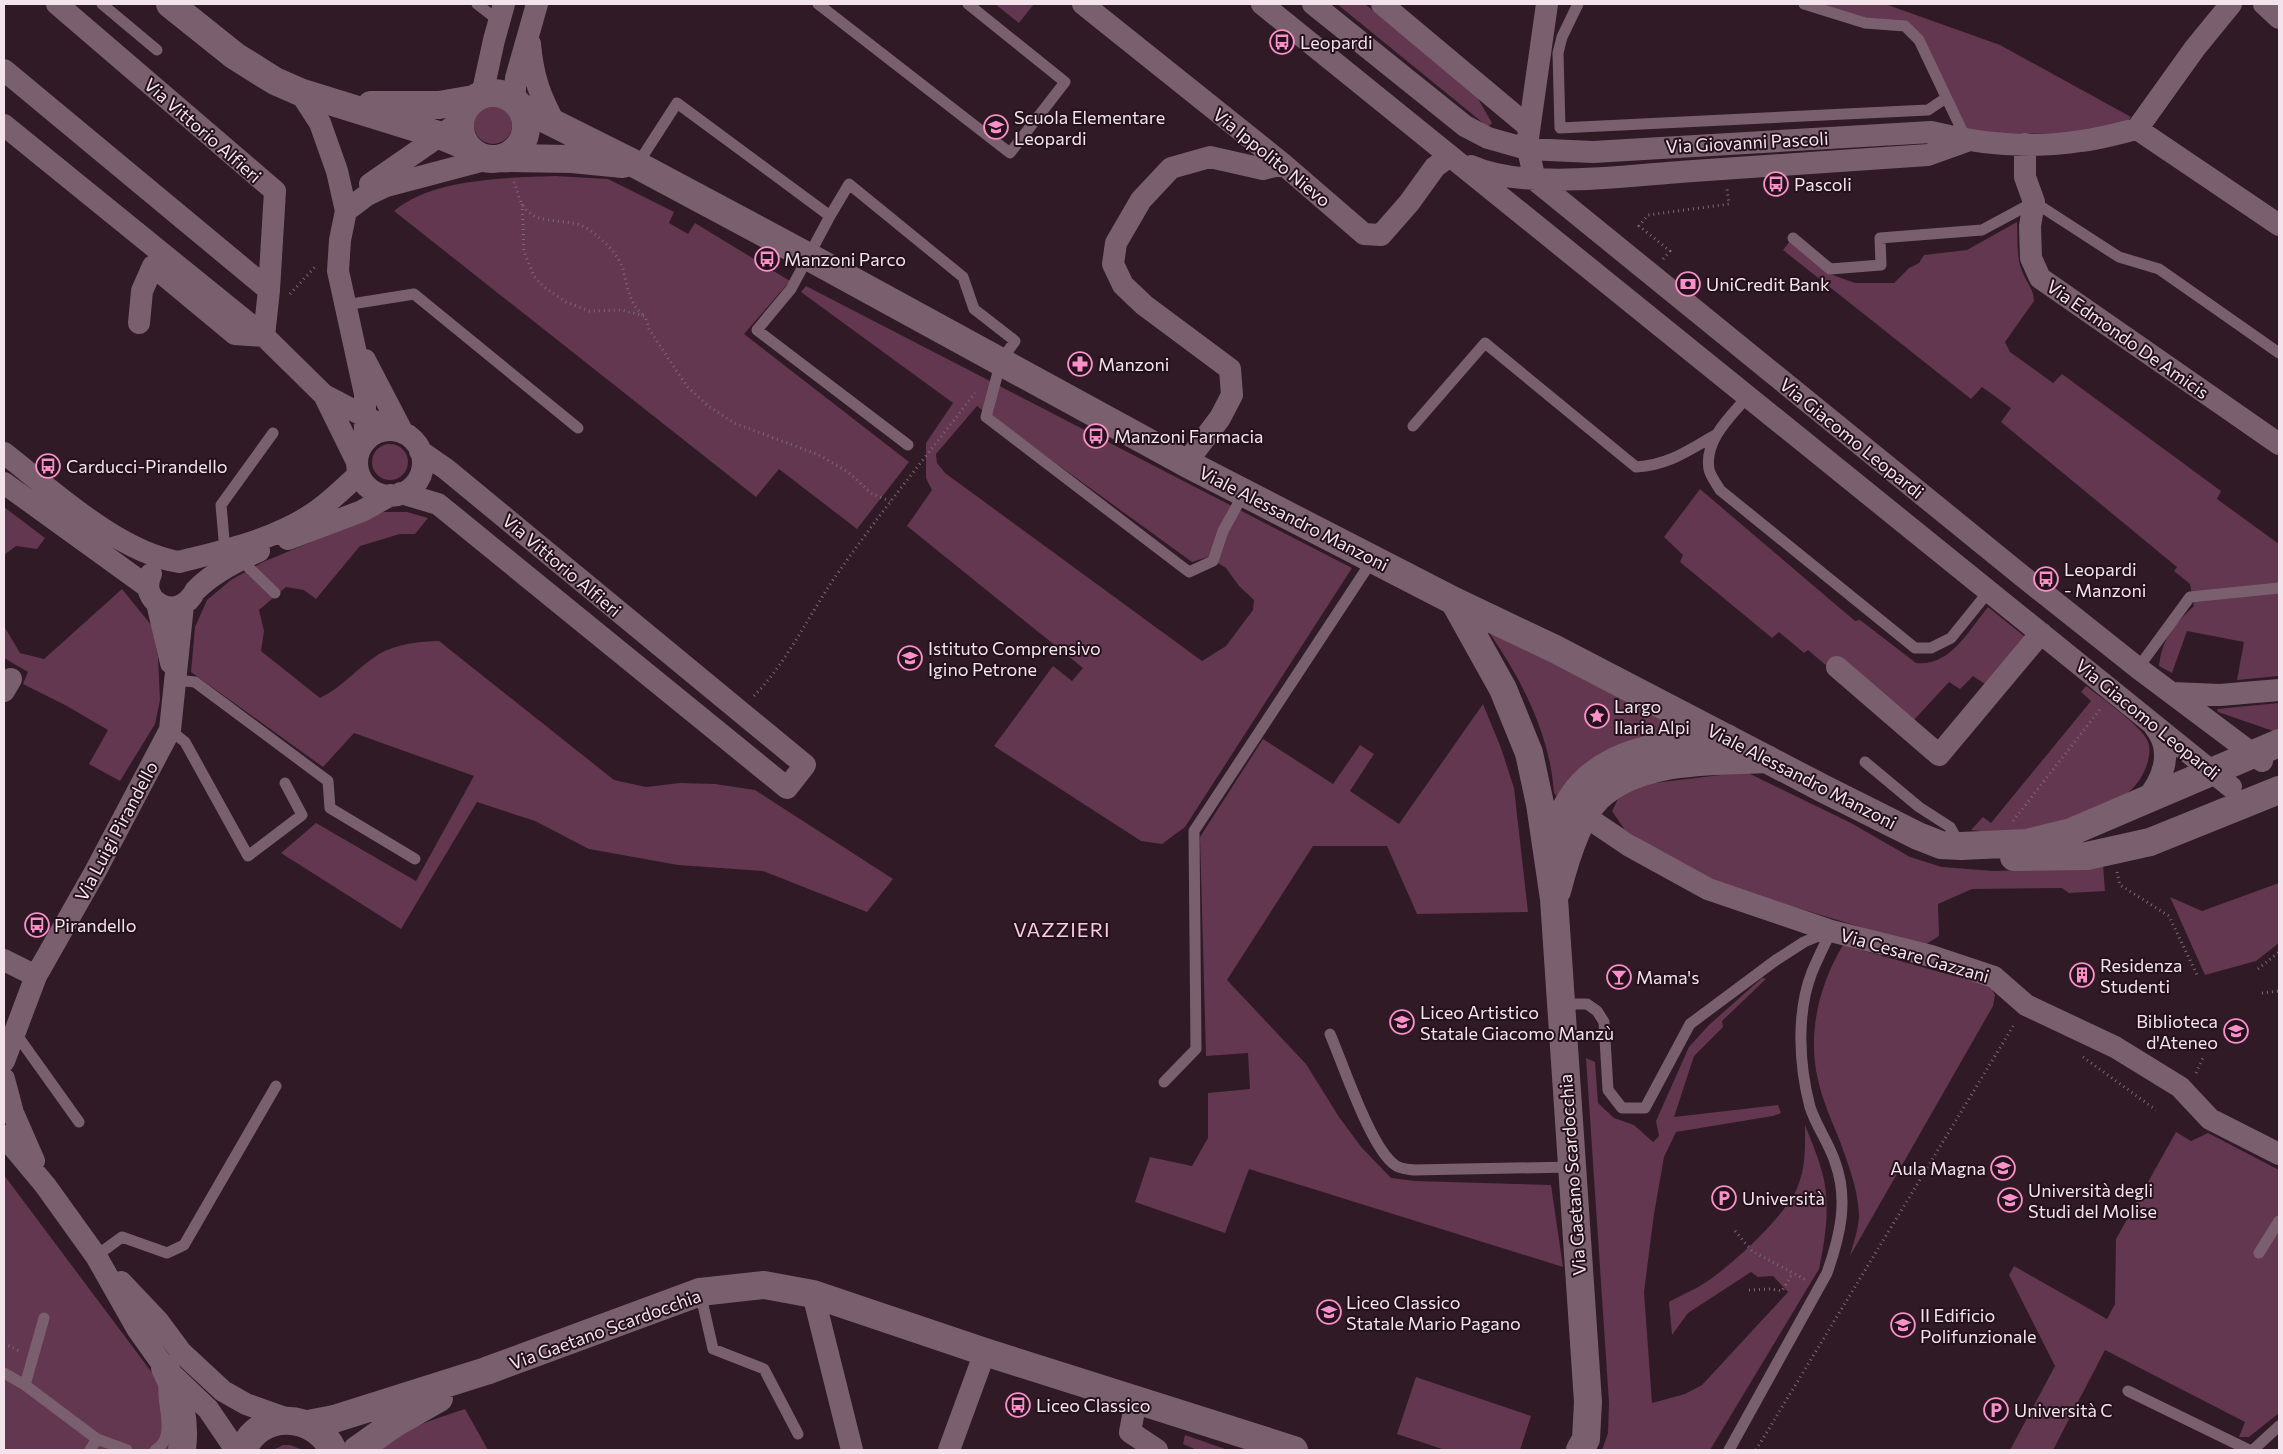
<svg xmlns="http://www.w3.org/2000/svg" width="2283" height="1454" viewBox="0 0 2283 1454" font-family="Commissioner,sans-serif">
  <rect width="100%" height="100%" fill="#2f1a26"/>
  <path fill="#62374f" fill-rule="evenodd" d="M 995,4 L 1034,4 L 1019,23 Z
    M 1337,4 L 1365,4 L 1476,95 L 1492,123 L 1488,127 Z
    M 1822,4 L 1885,4 L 2000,45 L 2131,117 L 2127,124 L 2072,134 L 1969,133 L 1910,24 L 1868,20 Z
    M474 125a19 19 0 1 1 38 0a19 19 0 1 1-38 0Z
    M 555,176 L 608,179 L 674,212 L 669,223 L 688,234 L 695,223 L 790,281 L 744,334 L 909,462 L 857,529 L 779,469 L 756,497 L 394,211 C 433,178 506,178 555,176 Z
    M 2017,222 C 2018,238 2016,256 2022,271 C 2026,282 2034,289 2034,301 L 2005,342 L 2010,352 L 2053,383 L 2062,374 L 2221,491 L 2217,499 L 2279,544 L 2279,676 L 2237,680 L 2244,642 L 2187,631 L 2172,673 L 2159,666 C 2162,638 2175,624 2194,606 L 2190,584 L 2174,571 L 2177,567 L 2001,422 L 2011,408 L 1982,387 L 1971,399 L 1783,250 L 1790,241 L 1827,273 L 1855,283 L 1894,283 L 1909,268 L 1919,263 L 1924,255 L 1967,250 Z
    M 806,286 L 1352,568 L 1185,827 L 1162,844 L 1141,841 L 994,746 L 1053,666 L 1072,681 L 1083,668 L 907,526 L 932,490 L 926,478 L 926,443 L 953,403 L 801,292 ZM 977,406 L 1192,562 L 1208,557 L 1226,568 L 1239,586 L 1254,600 L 1253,610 L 1226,646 L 1202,661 L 945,473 L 937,463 L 936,454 Z
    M372 462a18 18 0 1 1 36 0a18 18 0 1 1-36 0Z
    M 1700,489 L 1855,621 L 1860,620 L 1916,663 C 1950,667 1969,630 1988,607 L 2029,640 L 1985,684 L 1973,676 L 1960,689 L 1949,682 L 1913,721 L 1828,667 L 1808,650 L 1804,653 L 1779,632 L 1772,638 L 1680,562 L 1683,555 L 1664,537 Z
    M 4,507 L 45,538 L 37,549 L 16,546 L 4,555 Z
    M 383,512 L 407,512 L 428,518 L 415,534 L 400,534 L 360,546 L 316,599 L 304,590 L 286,587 L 259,610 L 264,631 L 261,651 L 320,698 C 343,687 358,667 379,654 C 397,644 420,641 439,641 L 614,780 L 646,787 L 680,783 L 715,784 L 755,790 L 893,879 L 867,912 L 763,871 L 678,865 L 589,849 L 535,821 L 477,802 L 401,929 L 281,853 L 316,823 L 416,881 L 474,776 L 354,733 L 323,767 L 191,672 L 195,627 L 207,600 L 231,580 L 263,562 Z
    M 122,589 L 152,626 L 158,657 L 160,700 L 155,724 L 120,781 L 89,764 L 108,730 L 65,705 L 23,684 L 28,672 L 4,658 L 4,626 L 20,653 L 44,659 Z
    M 1488,631 L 1685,729 L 1558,798 L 1554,793 C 1550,734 1521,678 1488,631 Z
    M 2086,686 C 2100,697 2147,729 2149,745 C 2152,762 2139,786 2125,795 C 2096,814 2040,829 2006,833 C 1995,834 1982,831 1971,830 L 1983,817 L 1991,823 L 2091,701 L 2081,692 Z
    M 2279,703 L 2279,730 L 2276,732 L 2218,712 L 2217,709 Z
    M 1483,704 L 1501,748 L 1514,788 L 1528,912 L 1417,914 L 1387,846 L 1313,846 L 1227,980 L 1306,1064 L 1339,1117 L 1362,1148 L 1391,1178 L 1415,1181 L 1551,1185 L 1563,1267 L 1249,1169 L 1225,1233 L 1135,1202 L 1150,1157 L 1192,1166 L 1208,1138 L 1208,1093 L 1250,1089 L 1248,1053 L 1206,1056 L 1200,837 L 1263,739 L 1333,784 L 1360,745 L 1374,754 L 1350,791 L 1399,824 Z
    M 1746,772 L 1851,823 L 1910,857 L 1942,867 L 1994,871 L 2075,868 L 2103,864 L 2105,891 L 2069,893 L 2062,888 L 1972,889 L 1938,904 L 1939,936 L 1923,946 L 1729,887 L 1692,871 L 1625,830 L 1612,811 L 1618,799 L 1637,785 Z
    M 2279,883 L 2279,943 L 2256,961 L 2205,975 L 2170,897 L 2202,911 Z
    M 1843,945 L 1990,986 L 1995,995 L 1993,1006 L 1850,1256 C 1853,1244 1859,1228 1859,1215 C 1858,1188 1847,1160 1837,1134 C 1830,1117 1822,1098 1818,1080 C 1807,1034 1819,985 1843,945 Z
    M 1762,978 L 1766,979 L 1722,1021 L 1723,1027 L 1694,1056 L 1674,1117 L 1778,1105 L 1781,1113 L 1773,1116 L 1676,1132 L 1664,1157 L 1654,1214 L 1644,1292 L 1652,1403 L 1685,1394 L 1702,1385 L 1788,1292 L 1773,1276 L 1758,1277 L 1751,1272 L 1688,1313 L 1672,1335 L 1669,1302 C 1683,1294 1699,1288 1712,1278 C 1737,1260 1787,1214 1798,1186 C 1806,1166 1805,1145 1805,1125 C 1812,1143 1820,1161 1824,1180 C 1830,1209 1825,1240 1819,1269 L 1710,1450 L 1602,1450 L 1608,1433 L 1609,1403 L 1586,1058 L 1595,1062 L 1598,1103 L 1614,1118 L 1634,1125 L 1653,1142 L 1659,1136 L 1656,1121 L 1689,1047 L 1709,1025 Z
    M 2176,1132 L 2191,1141 L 2208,1133 L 2279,1170 L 2279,1413 L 2249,1437 L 2239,1437 L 2245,1422 L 2105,1350 L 2053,1450 L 2010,1450 L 2055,1366 L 2009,1275 L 2014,1266 L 2107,1319 L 2115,1304 L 2116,1239 Z
    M 4,1175 L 150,1370 L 173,1407 L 170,1450 L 4,1450 Z
    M 1416,1377 L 1531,1416 L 1520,1450 L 1445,1450 L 1397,1434 Z
    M 465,1409 L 488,1450 L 376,1450 C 392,1432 441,1417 465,1409 Z
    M 1185,1435 L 1228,1450 L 1197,1450 L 1183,1444 Z
    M 283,1445 L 290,1445 L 303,1450 L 273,1450 Z"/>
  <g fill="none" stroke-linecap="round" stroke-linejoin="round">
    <path stroke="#7c6a74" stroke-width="3" stroke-dasharray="1 4" stroke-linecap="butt" d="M 514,182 C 517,189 518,197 522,204 C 533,224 558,219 577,224 C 584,226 592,231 597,236 C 607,244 619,256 623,269 C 628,288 628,302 644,316
      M 522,204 L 524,252 L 534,276 L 544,287 L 566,302 L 589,311 L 621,310 L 645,316 L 649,329 L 678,373 L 688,387 L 708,406 L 734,423 L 819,455 L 848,472 L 872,494 L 890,501
      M 1663,259 L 1670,251 L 1639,226 L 1648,215 L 1729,204 L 1727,189
      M 290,294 L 316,266
      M 754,696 C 787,662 808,617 835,577 C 879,514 928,454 975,393
      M 2013,821 L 2101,708
      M 2117,872 L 2120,885 L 2169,916 L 2198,977
      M 2258,969 L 2279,952
      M 2262,993 L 2279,991
      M 2083,1057 L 2156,1110
      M 2196,1073 L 2203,1058
      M 1735,1231 L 1752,1251 L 1806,1280
      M 1749,1290 L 1771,1289 L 1782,1291 L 1792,1274
      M 4,1343 L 19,1351
      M 1756,1450 L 2015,1023"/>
    <path stroke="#7a606e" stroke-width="11" d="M 102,4 L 157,50
      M 477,4 L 499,21
      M 818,4 L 1010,153 L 1065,82 L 968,4
      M 1578,4 L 1562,37 L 1558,53 L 1560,128 L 1928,110 L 1946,98
      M 1804,4 L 1865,23 L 1905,26 L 1919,40 L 1966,139
      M 637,165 L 677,103 L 830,216 L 849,184 L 963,277 L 974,309 L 1015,341 L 1001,361 L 986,417 L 1189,572 L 1213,561 L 1223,531 L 1244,493
      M 830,216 L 791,289 L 757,330 L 908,445
      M 1793,238 L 1830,269 L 1881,265 L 1880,238 L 1982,230 L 2034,202 L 2119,257 L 2159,269 L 2279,353
      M 345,305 L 414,294 L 578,428
      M 1748,396 C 1731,416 1704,440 1709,469 C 1710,476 1717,484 1720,490 L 1915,648 L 1931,648 L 1951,638 L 1989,591
      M 1413,426 L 1485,343 L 1636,467 C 1669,465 1689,450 1717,434
      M 225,551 L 221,505 L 273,433
      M 240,559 L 275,593
      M 2138,668 L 2190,597 L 2279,588
      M 175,680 L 195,682 L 328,781 L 330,808 L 415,859
      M 170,730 L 185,742 L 248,856 L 302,815 L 285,783
      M 1865,762 L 1919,807 L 1950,827 L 1960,845
      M 1561,1004 L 1587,1004 L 1597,1011 L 1604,1022 L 1608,1090 L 1622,1108 L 1645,1108 L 1690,1024 L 1776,960 L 1804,942 L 1828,932
      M 14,1031 L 79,1122
      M 1330,1034 C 1343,1064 1371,1149 1395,1165 C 1400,1169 1408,1169 1414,1170 L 1572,1167
      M 1164,1082 L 1196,1049 L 1194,831 L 1373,559
      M 2259,1253 L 2279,1221
      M 96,1256 L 122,1237 L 167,1253 L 184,1245 L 276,1086
      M 700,1292 L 713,1349 L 764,1369 L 798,1434
      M 4,1373 L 25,1385 L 97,1439 L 127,1450
      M 25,1385 L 44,1318
      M 2128,1391 L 2249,1450
      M 90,1450 L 97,1439
      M 155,1450 C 177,1438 162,1406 164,1387
      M 1729,1450 L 1827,1273 C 1840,1236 1849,1200 1835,1162 C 1829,1143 1816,1126 1810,1107 C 1799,1065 1796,1013 1812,972 C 1818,958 1825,944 1831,931
      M 2253,1450 L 2279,1426"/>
    <path stroke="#7a606e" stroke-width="22" d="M 57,4 L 275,191 L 269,290
      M 1083,4 L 1283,164 L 1364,234 L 1381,235 L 1409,203 L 1435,167 L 1450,156
      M 1262,4 L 2231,787
      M 1313,4 L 1465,126 L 1488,138 L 1527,149 L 1593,152 L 1931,132 C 1979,144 2031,149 2081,141 C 2100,139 2119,133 2137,129 L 2279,225
      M 1382,4 L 1529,127
      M 1547,4 L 1527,145 L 1535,180 L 2021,575 L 2138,668 L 2262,761
      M 2264,4 L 2279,18
      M 530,44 C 533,78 540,96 556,126
      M 4,70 L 269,290 L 264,336
      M 300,92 L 320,123 L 337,171 L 346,211 L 340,240 L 338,271 L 365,394 L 365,441
      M 482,95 L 494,40 L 504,4
      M 514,100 L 516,78 L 537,4
      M 4,125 L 264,336 L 324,395 L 391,430
      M 2137,129 L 2195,48 L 2231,4
      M 2025,144 L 2025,177 L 2034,202 L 2030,226 L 2031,258 L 2040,278 L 2279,444
      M 1471,166 C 1526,191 1631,175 1693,171 C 1771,165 1850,161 1928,155 L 1967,141
      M 370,184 L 461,121
      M 346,211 L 367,195 L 386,186 L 488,159
      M 139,323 L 142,291 L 153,266 L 235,334 L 264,336
      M 365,360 L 403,433
      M 324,395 L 357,462
      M357 463a33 33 0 1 1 66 0a33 33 0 1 1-66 0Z
      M 4,453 C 53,491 118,552 179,562 C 226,550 278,539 318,510 C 333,499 346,486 359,474
      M 1186,463 L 1220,418 L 1232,395 L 1230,369 L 1144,305 L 1123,285 L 1113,264 L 1116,243 L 1141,200 L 1171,168 L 1210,157 L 1263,169 L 1283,164
      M 4,483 L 148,587
      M 401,493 L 438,504 L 787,788 L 805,765 L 446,469 L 420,451
      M 288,539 L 362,511 L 391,495
      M 151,574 C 138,601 174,621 192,596
      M 195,591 C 212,573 236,561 259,551
      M 157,603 L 171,663
      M 1837,667 L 1939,755 L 2041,633
      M 4,691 L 11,679
      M 2172,693 L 2220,695 L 2279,690
      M 2144,802 C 2163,781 2175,751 2154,726
      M 1569,810 L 1585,816 L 1628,845 L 1708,889 L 1831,931 L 1931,956 L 1994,977 L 2026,1005 L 2115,1047 L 2180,1087 L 2210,1119 L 2279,1154
      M 4,960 L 36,976
      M 4,1061 L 36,976 L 95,872 L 170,730 L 183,605
      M 4,1079 L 13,1113 L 34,1161
      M 4,1136 L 45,1185 L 96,1256 L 138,1330 L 165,1368 L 208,1409 L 236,1450
      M 121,1282 L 158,1321 L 181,1352 L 223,1391 L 246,1404 L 291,1420
      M 813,1294 L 852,1450
      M 1136,1400 L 1130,1432 L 1157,1450
      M 949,1450 L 985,1352"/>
    <path stroke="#7a606e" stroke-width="28" d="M 170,4 L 235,56 L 275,81 L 300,92 L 442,136 L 466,146
      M460 126a33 33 0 1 1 66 0a33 33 0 1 1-66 0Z
      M 371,105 L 439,105 L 474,99
      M 521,107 L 637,165 L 809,257 L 1186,463 L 1454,601 L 1555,649 L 1824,789 L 1918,836 L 1941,845 L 1961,846 L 2027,843 L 2071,832 L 2279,743
      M 501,158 L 572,159 L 623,164
      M 1454,601 L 1503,689 L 1529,753 L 1540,804 L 1554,899 L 1588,1402 L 1586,1439 L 1580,1450
      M 1547,848 C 1557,827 1566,802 1582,785 C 1619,746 1676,744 1727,738
      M 2014,857 L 2087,856 L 2150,842 L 2279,790
      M 1557,891 C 1564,864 1578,816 1598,797 C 1641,757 1713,762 1767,759
      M 165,1368 C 179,1396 186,1418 182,1450
      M 308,1424 L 334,1419 L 486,1371 L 700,1292 L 764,1285 L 813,1294 L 985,1352 L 1294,1450
      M 243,1450 C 260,1409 315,1413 333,1450
      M 357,1450 L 395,1423 L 439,1398"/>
  </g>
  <defs>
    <g id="bus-ring" transform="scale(1.25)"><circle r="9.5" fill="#25111c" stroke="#f990ca" stroke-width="1.5"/><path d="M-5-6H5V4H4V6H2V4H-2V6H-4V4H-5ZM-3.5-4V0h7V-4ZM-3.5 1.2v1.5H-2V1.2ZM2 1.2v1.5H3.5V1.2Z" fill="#f990ca"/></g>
    <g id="school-ring" transform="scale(1.25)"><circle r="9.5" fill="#25111c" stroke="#f990ca" stroke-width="1.5"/><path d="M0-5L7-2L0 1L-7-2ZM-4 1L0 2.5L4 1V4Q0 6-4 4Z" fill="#f990ca"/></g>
    <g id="bank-ring" transform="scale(1.25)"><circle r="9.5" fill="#25111c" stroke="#f990ca" stroke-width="1.5"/><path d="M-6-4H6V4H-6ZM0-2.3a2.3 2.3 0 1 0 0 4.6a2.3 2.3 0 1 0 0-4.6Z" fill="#f990ca"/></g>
    <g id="pharmacy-ring" transform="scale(1.25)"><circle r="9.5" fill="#25111c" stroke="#f990ca" stroke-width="1.5"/><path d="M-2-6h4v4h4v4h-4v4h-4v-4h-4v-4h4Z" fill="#f990ca"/></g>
    <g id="sight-ring" transform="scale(1.25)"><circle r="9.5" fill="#25111c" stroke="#f990ca" stroke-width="1.5"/><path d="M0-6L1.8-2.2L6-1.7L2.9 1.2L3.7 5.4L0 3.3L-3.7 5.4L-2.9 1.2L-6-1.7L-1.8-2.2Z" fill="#f990ca"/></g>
    <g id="building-ring" transform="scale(1.25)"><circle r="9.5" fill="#25111c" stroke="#f990ca" stroke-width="1.5"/><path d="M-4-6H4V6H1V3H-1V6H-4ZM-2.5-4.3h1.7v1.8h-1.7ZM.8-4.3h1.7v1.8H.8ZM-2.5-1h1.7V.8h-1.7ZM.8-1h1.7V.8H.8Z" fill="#f990ca"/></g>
    <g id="bar-ring" transform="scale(1.25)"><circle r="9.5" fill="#25111c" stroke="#f990ca" stroke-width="1.5"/><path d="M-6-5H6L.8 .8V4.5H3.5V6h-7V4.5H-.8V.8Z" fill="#f990ca"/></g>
    <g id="university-ring" transform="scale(1.25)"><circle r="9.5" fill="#25111c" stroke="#f990ca" stroke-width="1.5"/><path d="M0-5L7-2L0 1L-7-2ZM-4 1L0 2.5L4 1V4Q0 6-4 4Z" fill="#f990ca"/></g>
    <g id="parking-ring" transform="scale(1.25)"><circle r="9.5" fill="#25111c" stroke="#f990ca" stroke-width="1.5"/><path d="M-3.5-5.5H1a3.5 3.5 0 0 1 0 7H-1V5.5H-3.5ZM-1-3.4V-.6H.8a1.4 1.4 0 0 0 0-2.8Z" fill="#f990ca"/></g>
  </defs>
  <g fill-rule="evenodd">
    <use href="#bus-ring" x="1282" y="42"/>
    <use href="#school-ring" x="996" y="127"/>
    <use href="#bus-ring" x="1776" y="184"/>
    <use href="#bus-ring" x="767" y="259"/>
    <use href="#bank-ring" x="1688" y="284"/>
    <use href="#pharmacy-ring" x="1080" y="364"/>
    <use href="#bus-ring" x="1096" y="436"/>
    <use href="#bus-ring" x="48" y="466"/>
    <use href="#bus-ring" x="2046" y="579"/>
    <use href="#school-ring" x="910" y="658"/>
    <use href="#sight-ring" x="1597" y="716"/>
    <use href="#bus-ring" x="37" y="925"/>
    <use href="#building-ring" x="2082" y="975"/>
    <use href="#bar-ring" x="1619" y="977"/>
    <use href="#school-ring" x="1402" y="1022"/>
    <use href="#university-ring" x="2236" y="1031"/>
    <use href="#university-ring" x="2003" y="1168"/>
    <use href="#parking-ring" x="1724" y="1198"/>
    <use href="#university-ring" x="2010" y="1200"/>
    <use href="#school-ring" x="1329" y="1312"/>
    <use href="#university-ring" x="1903" y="1325"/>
    <use href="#bus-ring" x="1018" y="1405"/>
    <use href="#parking-ring" x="1996" y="1410"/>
  </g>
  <g text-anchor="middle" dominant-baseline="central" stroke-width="4" stroke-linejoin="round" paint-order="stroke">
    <g font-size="18" fill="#f3e4eb" stroke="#25111c" text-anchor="start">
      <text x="1300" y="42">Leopardi</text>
      <text x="1014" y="117">Scuola Elementare<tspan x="1014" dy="21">Leopardi</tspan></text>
      <text x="1794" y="184">Pascoli</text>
      <text x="784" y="259">Manzoni Parco</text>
      <text x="1706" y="284">UniCredit Bank</text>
      <text x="1098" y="364">Manzoni</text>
      <text x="1114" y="436">Manzoni Farmacia</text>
      <text x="66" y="466">Carducci-Pirandello</text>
      <text x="2064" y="569">Leopardi<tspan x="2064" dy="21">- Manzoni</tspan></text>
      <text x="928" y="648">Istituto Comprensivo<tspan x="928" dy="21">Igino Petrone</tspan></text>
      <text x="1614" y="706">Largo<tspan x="1614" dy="21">Ilaria Alpi</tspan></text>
      <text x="54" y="925">Pirandello</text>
      <text x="2100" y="965">Residenza<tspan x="2100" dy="21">Studenti</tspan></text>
      <text x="1636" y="977">Mama's</text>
      <text x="1420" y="1012">Liceo Artistico<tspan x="1420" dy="21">Statale Giacomo Manzù</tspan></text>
      <text x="2218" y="1021" text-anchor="end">Biblioteca<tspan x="2218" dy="21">d'Ateneo</tspan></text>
      <text x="1986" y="1168" text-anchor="end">Aula Magna</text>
      <text x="2028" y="1190">Università degli<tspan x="2028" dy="21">Studi del Molise</tspan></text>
      <text x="1742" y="1198">Università</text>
      <text x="1346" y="1302">Liceo Classico<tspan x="1346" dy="21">Statale Mario Pagano</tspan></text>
      <text x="1920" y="1315">II Edificio<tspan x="1920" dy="21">Polifunzionale</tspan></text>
      <text x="1036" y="1405">Liceo Classico</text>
      <text x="2014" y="1410">Università C</text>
    </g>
    <g font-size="18" fill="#f3e4eb" stroke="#25111c">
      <text transform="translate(203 130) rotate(41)">Via Vittorio Alfieri</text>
      <text transform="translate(1747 142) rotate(-3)">Via Giovanni Pascoli</text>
      <text transform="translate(1272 157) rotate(39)">Via Ippolito Nievo</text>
      <text transform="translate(2128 339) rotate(35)">Via Edmondo De Amicis</text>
      <text transform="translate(1852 438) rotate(39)">Via Giacomo Leopardi</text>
      <text transform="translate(1294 518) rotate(27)">Viale Alessandro Manzoni</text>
      <text transform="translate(562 565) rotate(40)">Via Vittorio Alfieri</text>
      <text transform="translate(2148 719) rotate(39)">Via Giacomo Leopardi</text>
      <text transform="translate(1802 776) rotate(27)">Viale Alessandro Manzoni</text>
      <text transform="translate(116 831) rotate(-62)">Via Luigi Pirandello</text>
      <text transform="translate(1915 955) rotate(16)">Via Cesare Gazzani</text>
      <text transform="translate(1572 1175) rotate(-94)">Via Gaetano Scardocchia</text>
      <text transform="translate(605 1329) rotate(-20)">Via Gaetano Scardocchia</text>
    </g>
    <g font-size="20" letter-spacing="1" fill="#f8cae1" stroke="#25111c">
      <text x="1062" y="929">VAZZIERI</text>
    </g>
  </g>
  <rect width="2283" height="1454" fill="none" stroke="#f3e4eb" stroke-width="10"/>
</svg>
